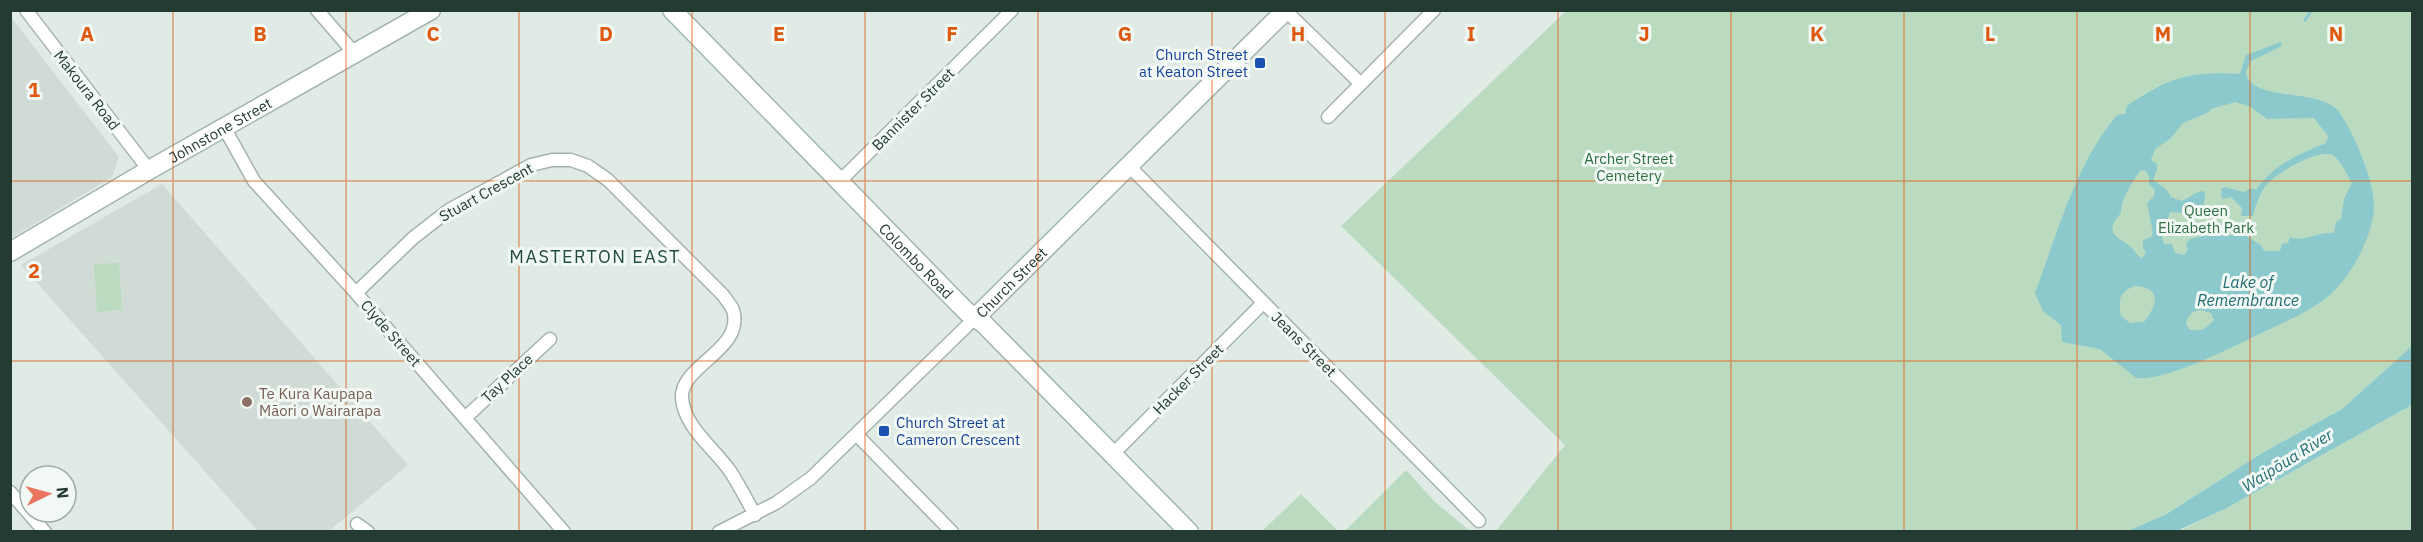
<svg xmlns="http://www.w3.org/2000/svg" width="2423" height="542" viewBox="0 0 2423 542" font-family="'IBM Plex Sans',sans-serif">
  <rect width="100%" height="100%" fill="#e1ebe6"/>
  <path fill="#d0dbd5" d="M 11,17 L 119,157 L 112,177 L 11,238 Z
    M 162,184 L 408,465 L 329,531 L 258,531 L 21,265 Z"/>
  <path fill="#bbdbc1" d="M 1566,11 L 2412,11 L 2412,346 L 2342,409 L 2262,453 L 2165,515 L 2127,531 L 1496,531 L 1565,445 L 1341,226 Z
    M 119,263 L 122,310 L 97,312 L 94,264 Z
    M 2412,405 L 2412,531 L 2177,532 L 2225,509 Z
    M 1406,470 L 1435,502 L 1470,531 L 1345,531 Z
    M 1301,494 L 1338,531 L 1262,531 Z"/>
  <path fill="#8cc9cd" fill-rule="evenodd" d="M 2281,42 L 2282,46 L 2251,61 L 2246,71 C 2247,103 2322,87 2339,112 C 2354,133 2374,180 2374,206 C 2374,234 2351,276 2331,294 C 2310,312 2280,324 2255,336 C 2229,349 2163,382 2136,378 L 2100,349 L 2062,342 L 2061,325 L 2043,311 L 2035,293 C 2058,232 2075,165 2117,115 L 2125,114 L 2127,106 C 2168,78 2189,71 2240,74 L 2246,55 ZM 2235,102 L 2251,107 L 2267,119 L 2314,118 L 2328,136 L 2326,143 C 2299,154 2273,165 2256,190 L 2251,188 L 2244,192 L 2225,187 L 2221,189 L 2222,199 L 2231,197 L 2242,208 L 2241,216 L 2253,216 C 2255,206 2261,190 2268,183 C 2279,172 2320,147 2334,156 C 2341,161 2347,175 2352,183 L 2344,199 L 2341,219 L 2336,222 L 2334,233 C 2320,231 2304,243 2290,237 L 2288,243 L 2282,244 L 2280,251 L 2264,251 L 2261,245 L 2246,236 L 2248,223 L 2239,222 L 2239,235 L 2208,235 L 2190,239 L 2186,244 L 2188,250 L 2184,255 L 2175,253 L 2172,244 L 2164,244 L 2162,237 L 2170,212 L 2183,213 L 2188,204 L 2193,205 L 2198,216 L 2203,213 L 2205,192 L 2200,191 L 2182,201 L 2171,197 L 2166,189 L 2153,180 L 2157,170 L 2157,164 L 2151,160 L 2155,149 L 2170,139 L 2183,123 L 2209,112 L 2211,109 ZM 2145,170 L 2149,176 L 2149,184 L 2155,190 L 2154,196 L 2147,203 L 2153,233 L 2151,237 L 2143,240 L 2143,248 L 2146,253 L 2142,258 C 2136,255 2136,252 2132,248 C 2118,236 2102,234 2121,213 C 2121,198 2132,183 2140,171 ZM 2135,286 C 2163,288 2157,306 2144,322 L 2130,323 L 2121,316 C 2118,301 2119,291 2135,286 ZM 2200,310 L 2211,313 L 2214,320 C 2206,328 2201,333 2189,329 L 2186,323 C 2189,314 2191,312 2200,310 Z
    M 2412,346 L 2412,405 L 2225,509 L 2177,531 L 2127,531 L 2165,515 L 2262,453 L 2342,409 Z"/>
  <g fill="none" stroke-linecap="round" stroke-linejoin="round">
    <path stroke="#8cc9cd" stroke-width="3" d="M 2305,20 L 2312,10"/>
    <g stroke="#a4b3ac" stroke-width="15">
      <path id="street" d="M 26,10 L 149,170
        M 317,10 L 355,54
        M 1285,10 L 1361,84
        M 1328,117 L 1434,10
        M 225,129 L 254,181 L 356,293 L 564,532
        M 1129,166 L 1479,521
        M 840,181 L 1012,10
        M 356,293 L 413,238 L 449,210 L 531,165 L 552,160 L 571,160 L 588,166 L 608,180 L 723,295 C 726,300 731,305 733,310 C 745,350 680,365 682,398 C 684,427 714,448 730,471 C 739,485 747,500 755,515
        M 465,418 L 550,339
        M 857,435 L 952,532
        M 1112,455 L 1263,303
        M 10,492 L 45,532
        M 357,524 L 368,532
        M 719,532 L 776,503 L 811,478 L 975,318"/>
    </g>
    <g stroke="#a1b6ad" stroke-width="21">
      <g id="secondary">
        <path id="s1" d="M 672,10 L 955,300 L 967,312 L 983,323 L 1189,532"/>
        <path id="s2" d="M 10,252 L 149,170 L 431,10"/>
        <path id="s3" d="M 975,318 L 1286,10"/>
      </g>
    </g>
    <use href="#street" stroke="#fff" stroke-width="12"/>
    <use href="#secondary" stroke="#fff" stroke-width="18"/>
  </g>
  <path fill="none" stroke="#de580e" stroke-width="1.5" stroke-opacity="0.55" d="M 173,10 L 173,532M 346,10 L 346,532M 519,10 L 519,532M 692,10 L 692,532M 865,10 L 865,532M 1038,10 L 1038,532M 1212,10 L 1212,532M 1385,10 L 1385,532M 1558,10 L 1558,532M 1731,10 L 1731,532M 1904,10 L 1904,532M 2077,10 L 2077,532M 2250,10 L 2250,532M 10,181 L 2412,181M 10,361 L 2412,361"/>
  <g fill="#1a4fb4" stroke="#f2f8f4" stroke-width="2">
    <rect x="1254" y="57" width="12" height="12" rx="3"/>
    <rect x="878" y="425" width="12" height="12" rx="3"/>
  </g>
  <circle fill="#8d6e63" stroke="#f2f8f4" stroke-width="2" cx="247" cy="402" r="6"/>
  <g text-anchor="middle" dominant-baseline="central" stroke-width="6" stroke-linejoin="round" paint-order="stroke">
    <g font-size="15" fill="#164399" stroke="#f2f8f4" text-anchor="end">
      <text x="1248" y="54">Church Street<tspan x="1248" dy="17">at Keaton Street</tspan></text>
      <text x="896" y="422" text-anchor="start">Church Street at<tspan x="896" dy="17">Cameron Crescent</tspan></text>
    </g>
    <g font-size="15" fill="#233b32" stroke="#f2f8f4">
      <text transform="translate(87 90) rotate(52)">Makoura Road</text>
      <text transform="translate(913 109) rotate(-45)">Bannister Street</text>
      <text stroke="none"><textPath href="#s2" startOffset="243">Johnstone Street</textPath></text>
      <text transform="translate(486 192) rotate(-29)">Stuart Crescent</text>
      <text stroke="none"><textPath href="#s1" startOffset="350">Colombo Road</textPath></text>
      <text stroke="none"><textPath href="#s3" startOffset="51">Church Street</textPath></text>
      <text transform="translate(391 333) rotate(49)">Clyde Street</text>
      <text transform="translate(1304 344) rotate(45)">Jeans Street</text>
      <text transform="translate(507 378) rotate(-43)">Tay Place</text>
      <text transform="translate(1188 379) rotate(-45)">Hacker Street</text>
    </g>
    <g font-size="15" fill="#2f6f42" stroke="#f2f8f4">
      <text x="1629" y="158">Archer Street<tspan x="1629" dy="17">Cemetery</tspan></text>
      <text x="2206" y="210">Queen<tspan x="2206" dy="17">Elizabeth Park</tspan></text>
    </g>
    <g font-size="15" fill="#785e54" stroke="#f2f8f4" text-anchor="start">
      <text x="259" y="393">Te Kura Kaupapa<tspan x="259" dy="17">Māori o Wairarapa</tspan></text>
    </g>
    <g font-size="16" font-style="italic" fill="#206d73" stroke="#f2f8f4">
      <text x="2248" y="282">Lake of<tspan x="2248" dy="18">Remembrance</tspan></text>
      <text transform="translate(2287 460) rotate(-32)">Waipōua River</text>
    </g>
    <g font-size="18" letter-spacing="1.5" fill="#204c3d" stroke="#f2f8f4">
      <text x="595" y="256">MASTERTON EAST</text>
    </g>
  </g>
  <g font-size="20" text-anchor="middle" font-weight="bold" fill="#de580e" stroke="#f2f8f4" stroke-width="6" stroke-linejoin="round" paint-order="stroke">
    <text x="87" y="41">A</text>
    <text x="260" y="41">B</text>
    <text x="433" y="41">C</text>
    <text x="606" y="41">D</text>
    <text x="779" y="41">E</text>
    <text x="952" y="41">F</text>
    <text x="1125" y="41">G</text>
    <text x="1298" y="41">H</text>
    <text x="1471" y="41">I</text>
    <text x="1644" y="41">J</text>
    <text x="1817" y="41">K</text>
    <text x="1990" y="41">L</text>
    <text x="2163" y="41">M</text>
    <text x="2336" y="41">N</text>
    <text x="34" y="97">1</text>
    <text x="34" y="278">2</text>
  </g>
  <rect width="2423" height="542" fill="none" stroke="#233b32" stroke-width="24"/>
  <g transform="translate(48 494) rotate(85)"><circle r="28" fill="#f2f8f4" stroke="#9faca6" stroke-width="1.5"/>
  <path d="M0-4.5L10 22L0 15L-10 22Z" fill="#ea7661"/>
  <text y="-9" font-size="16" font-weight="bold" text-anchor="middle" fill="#233b32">N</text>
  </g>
</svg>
